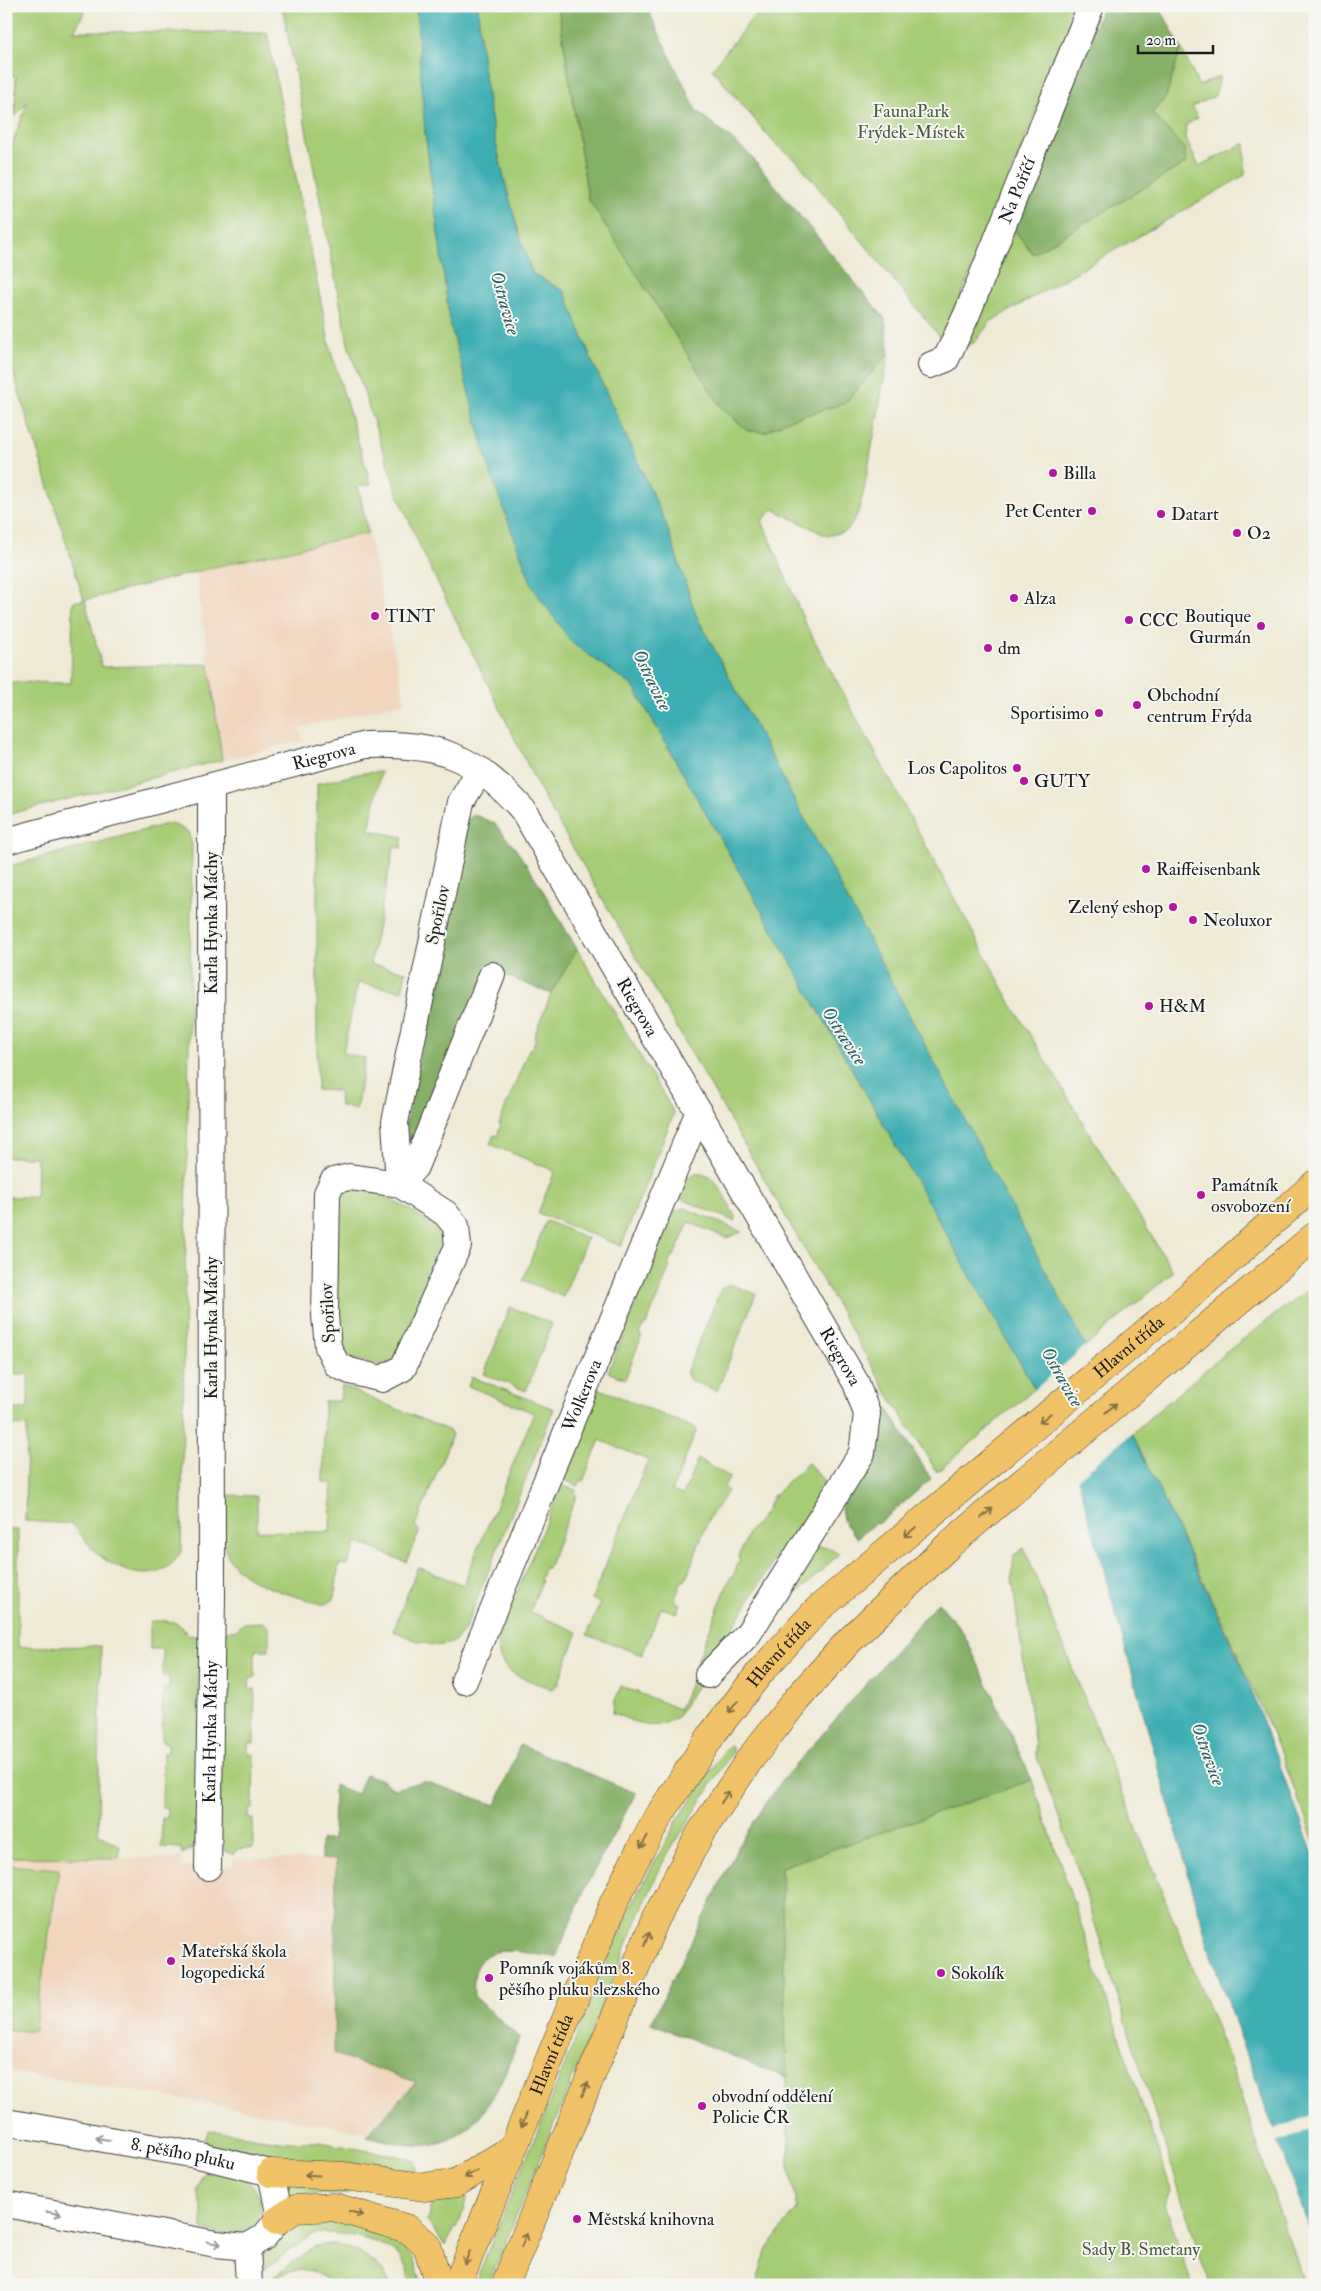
<svg xmlns="http://www.w3.org/2000/svg" width="1321" height="2291" viewBox="0 0 1321 2291" font-family="'IM FELL Double Pica',serif">
  <rect width="100%" height="100%" fill="#f6f6f2"/>
  <filter id="ink" filterUnits="userSpaceOnUse"><feTurbulence type="fractalNoise" baseFrequency=".02" numOctaves="2"/><feDisplacementMap in="SourceGraphic" scale="10" xChannelSelector="R" yChannelSelector="G"/><feConvolveMatrix kernelMatrix="1 2 1 2 8 2 1 2 1" color-interpolation-filters="sRGB"/></filter>
  <filter id="wash" filterUnits="userSpaceOnUse"><feTurbulence type="fractalNoise" baseFrequency=".0096" numOctaves="4" result="noise"/><feDisplacementMap in="SourceGraphic" scale="20" xChannelSelector="R" yChannelSelector="G"/><feGaussianBlur stdDeviation="1.12" result="paint"/><feColorMatrix in="noise" values="0 0 0 0 0 0 0 0 0 0 0 0 0 0 0 0 0 1.4 0 .05"/><feComposite in="paint" operator="in"/></filter>
  <g filter="url(#wash)">
    <rect width="100%" height="100%" fill="#efead5"/>
    <path fill="#f1d5bd" d="M 368,533 L 405,702 L 300,728 L 303,741 L 222,760 L 196,573 L 231,563 Z
      M 6,1857 L 181,1858 L 181,1867 L 233,1866 L 233,1859 L 336,1859 L 334,2054 L 416,2081 L 367,2133 L 188,2100 L 6,2071 Z"/>
    <path fill="#a7cc76" stroke="#627449" d="M 6,6 L 88,6 L 74,31 L 267,33 L 331,352 L 371,484 L 358,486 L 368,533 L 231,563 L 85,600 L 102,667 L 209,664 L 222,760 L 6,815 L 6,682 L 71,683 L 73,602 L 84,600 L 6,350 L 6,161 L 28,101 L 15,117 L 16,76 L 6,75 Z
      M 282,6 L 416,6 L 425,132 L 450,324 L 572,643 L 633,686 L 1035,1389 L 937,1472 L 891,1399 L 543,796 L 422,551 L 396,490 L 348,344 Z
      M 478,6 L 558,6 L 588,198 L 721,407 L 748,431 L 765,432 L 786,421 L 845,403 L 889,353 L 863,495 L 857,515 L 847,531 L 827,536 L 773,509 L 762,521 L 805,623 L 1011,1003 L 1173,1272 L 1085,1347 L 696,615 L 666,524 L 592,361 L 565,292 L 532,273 C 503,187 482,97 478,6 Z
      M 762,6 L 1079,6 L 944,338 L 940,337 L 797,161 L 775,144 L 712,69 Z
      M 1181,48 L 1199,86 L 1220,76 L 1215,96 L 1192,107 L 1198,118 L 1186,125 L 1185,138 L 1199,166 L 1245,143 L 1245,175 L 990,322 L 975,342 L 960,350 L 1012,227 L 1033,254 L 1184,148 L 1152,113 L 1166,97 Z
      M 381,772 L 369,830 L 403,837 L 401,848 L 394,847 L 370,964 L 406,972 L 402,991 L 358,983 L 343,1053 L 365,1058 L 356,1110 L 340,1106 L 339,1091 L 317,1090 L 317,784 L 362,773 Z
      M 171,823 L 188,832 L 192,844 L 181,1552 C 162,1585 126,1576 100,1556 C 90,1548 81,1534 72,1524 L 25,1521 L 27,1426 L 6,1425 L 6,1409 L 28,1409 L 28,1374 L 10,1374 L 11,1255 L 6,1255 L 6,1197 L 36,1197 L 37,1157 L 6,1157 L 6,867 Z
      M 577,949 L 674,1113 L 621,1246 L 538,1213 L 555,1171 L 490,1144 L 494,1135 L 497,1136 L 501,1125 L 499,1124 L 529,1049 L 532,1049 L 536,1038 L 534,1037 L 551,994 Z
      M 695,1174 C 716,1170 727,1203 736,1218 L 734,1221 L 679,1198 L 687,1179 Z
      M 344,1188 L 376,1192 L 414,1212 L 441,1231 L 447,1245 L 404,1352 L 385,1366 L 339,1356 L 331,1205 Z
      M 685,1208 L 742,1232 L 726,1238 L 689,1222 L 674,1256 L 672,1255 L 668,1265 L 670,1266 L 646,1325 L 644,1325 L 640,1334 L 642,1335 L 625,1379 L 608,1372 L 674,1211 Z
      M 546,1221 L 587,1238 L 563,1297 L 523,1280 Z
      M 730,1284 L 756,1294 L 717,1391 L 690,1380 L 686,1373 L 721,1289 Z
      M 1315,1289 L 1315,1846 C 1267,1703 1195,1568 1132,1433 L 1224,1354 L 1307,1290 Z
      M 510,1307 L 552,1324 L 526,1391 L 484,1374 Z
      M 472,1377 L 554,1409 L 465,1629 C 448,1659 417,1640 393,1631 L 418,1567 L 463,1585 L 534,1413 L 468,1386 Z
      M 342,1386 L 450,1431 L 452,1435 L 415,1527 L 420,1530 L 406,1562 L 357,1542 L 347,1565 L 339,1564 L 334,1599 L 327,1604 L 321,1604 C 289,1593 231,1584 224,1545 C 222,1530 225,1511 225,1495 L 257,1496 L 257,1531 L 330,1532 L 332,1483 L 323,1482 L 324,1401 L 340,1401 Z
      M 598,1388 L 697,1429 L 672,1491 L 683,1495 L 698,1459 L 730,1477 L 723,1487 L 728,1491 L 709,1518 L 685,1581 L 682,1581 L 674,1601 L 681,1604 L 677,1613 L 661,1608 L 642,1655 L 587,1635 L 600,1603 L 592,1599 L 648,1460 L 600,1440 L 583,1481 L 581,1480 L 578,1486 L 562,1479 Z
      M 808,1463 L 823,1480 L 823,1490 L 772,1564 L 678,1716 C 653,1734 638,1723 613,1713 L 614,1703 L 621,1686 L 679,1709 L 698,1665 L 696,1664 L 730,1578 L 733,1576 L 740,1559 L 738,1558 L 748,1533 L 764,1514 L 774,1495 Z
      M 561,1485 L 576,1490 L 575,1493 L 577,1494 L 548,1568 L 545,1567 L 540,1580 L 542,1581 L 530,1612 L 578,1632 L 558,1684 L 552,1689 C 525,1678 494,1675 498,1638 Z
      M 6,1529 L 18,1530 L 18,1647 L 101,1646 L 98,1833 L 120,1847 L 119,1858 L 6,1857 Z
      M 821,1547 L 829,1548 L 839,1554 L 749,1639 L 816,1548 Z
      M 1024,1548 L 1224,2046 L 1304,2285 L 1209,2285 L 1075,1861 L 1036,1754 L 1012,1578 L 1014,1555 Z
      M 153,1621 C 168,1621 180,1619 187,1635 L 198,1636 L 200,1647 L 196,1846 L 182,1854 L 181,1848 L 161,1847 L 162,1818 L 167,1818 L 167,1808 L 162,1808 L 163,1753 L 168,1753 L 168,1743 L 162,1742 L 163,1688 L 169,1687 L 169,1677 L 163,1677 L 163,1649 L 150,1649 L 150,1622 Z
      M 262,1622 L 269,1628 L 269,1650 L 255,1650 L 255,1678 L 250,1678 L 249,1689 L 255,1689 L 254,1743 L 248,1743 L 248,1754 L 254,1754 L 253,1808 L 249,1808 L 248,1819 L 253,1819 L 253,1848 L 237,1849 L 233,1855 L 218,1846 L 222,1637 L 225,1631 L 235,1631 L 244,1623 Z
      M 731,1746 L 733,1750 L 663,1862 L 640,1913 L 488,2285 L 474,2285 L 629,1909 L 677,1821 L 727,1747 Z
      M 1032,1780 L 1171,2190 L 1165,2205 L 1192,2285 L 756,2285 L 766,2250 L 797,2209 L 789,2166 L 781,1867 Z
      M 6,1865 L 59,1869 L 34,2032 L 6,2029 Z
      M 208,2130 L 285,2142 L 319,2142 L 409,2158 L 415,2162 L 418,2178 L 356,2168 L 239,2156 L 209,2148 L 205,2141 Z
      M 208,2172 C 221,2174 239,2174 249,2182 C 269,2198 261,2231 236,2236 C 226,2238 212,2231 202,2229 L 202,2211 L 197,2190 L 202,2175 Z
      M 279,2180 L 349,2190 L 349,2194 L 314,2194 L 286,2202 Z
      M 464,2194 L 467,2197 L 460,2220 L 445,2246 L 427,2221 L 432,2202 Z
      M 321,2215 L 393,2236 L 413,2258 L 423,2285 L 410,2285 C 409,2276 406,2263 399,2256 C 385,2240 330,2228 311,2235 L 259,2273 L 258,2256 L 290,2223 Z
      M 333,2244 C 358,2250 381,2260 390,2285 L 337,2285 L 312,2271 L 302,2270 L 288,2272 L 273,2279 L 272,2278 L 315,2246 Z"/>
    <path fill="#85b067" stroke="#506642" d="M 558,6 L 646,6 L 696,110 L 749,154 L 885,319 L 889,353 L 845,403 L 786,421 L 765,432 L 748,431 L 721,407 L 588,198 Z
      M 1103,6 L 1156,6 L 1164,15 L 1181,48 L 1166,97 L 1152,113 L 1184,148 L 1186,163 L 1033,254 L 1012,227 Z
      M 472,814 L 494,823 L 515,848 L 538,882 L 577,949 L 551,994 L 502,974 L 414,1149 L 404,1134 L 467,819 Z
      M 884,1403 L 931,1479 L 880,1523 L 874,1524 L 857,1538 L 843,1521 L 841,1507 L 869,1449 Z
      M 938,1602 L 963,1632 L 1032,1780 L 781,1867 L 787,2078 L 651,2023 L 740,1843 L 778,1785 Z
      M 520,1745 L 636,1793 L 586,1886 L 556,1957 C 514,1953 469,1934 474,1996 L 520,2038 C 498,2088 479,2150 412,2145 C 397,2144 381,2139 366,2136 L 416,2082 L 334,2054 L 336,1860 L 321,1859 L 321,1840 L 333,1840 L 334,1785 L 357,1794 L 365,1774 L 380,1779 L 394,1789 L 424,1781 L 496,1805 Z"/>
    <path fill="#3caeb3" stroke="#2c6568" d="M 416,6 L 478,6 C 482,97 503,187 532,273 L 565,292 L 592,361 L 666,524 L 696,615 L 1132,1433 L 1244,1671 L 1315,1859 L 1315,2244 L 1211,1955 L 1078,1479 L 1035,1389 L 633,686 L 572,643 L 533,588 L 492,478 L 450,324 L 425,132 Z"/>
    <path fill="#efead5" d="M 1087,1345 L 1134,1431 L 1076,1480 L 1033,1391 Z
      M 1315,2114 L 1315,2127 L 1276,2142 L 1271,2131 Z"/>
  </g>
  <g filter="url(#ink)">
    <g fill="none" stroke-linecap="round" stroke-linejoin="round">
      <g stroke="#3c3b38" stroke-width="28">
        <g id="minor">
          <path id="s1" d="M 931,365 L 946,359 L 967,314 L 1091,6"/>
          <path d="M 480,770 L 461,802 L 395,1122 L 399,1184 L 415,1167 L 492,975"/>
          <path id="s2" d="M 6,841 L 365,745 C 437,742 475,756 523,810 L 856,1383 L 867,1414 L 862,1453 L 748,1634 L 708,1675"/>
          <path d="M 349,1177 L 399,1184 L 445,1213 L 456,1226 L 458,1246 L 403,1368 L 382,1379 L 350,1371 L 337,1365 L 328,1347 L 325,1316 L 327,1193 L 333,1181 Z"/>
          <path id="s3" d="M 464,1681 L 699,1111"/>
          <path id="s4" d="M 208,1867 L 212,1596 L 211,788"/>
          <path id="s5" d="M 6,2122 L 202,2156 L 271,2173 L 278,2208 L 277,2221 L 264,2237 L 247,2247 L 216,2244 L 6,2204"/>
          <path d="M 247,2247 L 249,2285"/>
        </g>
      </g>
      <g stroke="#3c3b38" stroke-width="29">
        <g id="primary">
          <path d="M 271,2173 L 344,2176 L 424,2187 L 456,2183 L 512,2149"/>
          <path d="M 277,2221 L 295,2209 L 334,2207 L 408,2229 L 427,2245 L 439,2285"/>
          <path id="s6" d="M 457,2285 L 614,1902 L 640,1850 L 662,1811 L 713,1733 L 762,1670 L 817,1610 L 1189,1296 L 1315,1184"/>
          <path d="M 505,2285 L 655,1920 L 700,1834 L 750,1759 L 797,1699 L 848,1642 L 950,1544 L 1315,1236"/>
        </g>
      </g>
      <use href="#minor" stroke="#fff" stroke-width="26"/>
      <use href="#primary" stroke="#f0c369" stroke-width="28"/>
    </g>
    <defs><path id="oneway-shaft" d="M-6 0H5M1.5-3L5.5 0L1.5 3" fill="none" stroke-width="1.6" stroke-linecap="round" stroke-linejoin="round" transform="scale(1.25)"/></defs>
    <g stroke="#867042">
      <use href="#oneway-shaft" transform="translate(1111 1408) rotate(-40)"/>
      <use href="#oneway-shaft" transform="translate(1045 1418) rotate(140)"/>
      <use href="#oneway-shaft" transform="translate(987 1513) rotate(-40)"/>
      <use href="#oneway-shaft" transform="translate(910 1532) rotate(140)"/>
      <use href="#oneway-shaft" transform="translate(733 1707) rotate(128)"/>
      <use href="#oneway-shaft" transform="translate(725 1797) rotate(-57)"/>
      <use href="#oneway-shaft" transform="translate(644 1842) rotate(120)"/>
      <use href="#oneway-shaft" transform="translate(647 1939) rotate(-68)"/>
      <use href="#oneway-shaft" transform="translate(585 2089) rotate(-68)"/>
      <use href="#oneway-shaft" transform="translate(524 2120) rotate(112)"/>
      <use href="#oneway-shaft" transform="translate(471 2174) rotate(149)"/>
      <use href="#oneway-shaft" transform="translate(312 2175) rotate(-177)"/>
      <use href="#oneway-shaft" transform="translate(356 2213) rotate(16)"/>
      <use href="#oneway-shaft" transform="translate(524 2240) rotate(-68)"/>
      <use href="#oneway-shaft" transform="translate(467 2258) rotate(112)"/>
    </g>
    <g stroke="#999">
      <use href="#oneway-shaft" transform="translate(103 2139) rotate(-170)"/>
      <use href="#oneway-shaft" transform="translate(54 2213) rotate(10)"/>
      <use href="#oneway-shaft" transform="translate(214 2243) rotate(11)"/>
    </g>
  </g>
  <g fill="#b5179e" stroke="#f6f6f2" stroke-width="2">
    <circle cx="1053" cy="473" r="5"/>
    <circle cx="1092" cy="511" r="5"/>
    <circle cx="1161" cy="514" r="5"/>
    <circle cx="1237" cy="533" r="5"/>
    <circle cx="1014" cy="598" r="5"/>
    <circle cx="375" cy="616" r="5"/>
    <circle cx="1129" cy="620" r="5"/>
    <circle cx="1261" cy="626" r="5"/>
    <circle cx="988" cy="648" r="5"/>
    <circle cx="1137" cy="705" r="5"/>
    <circle cx="1099" cy="713" r="5"/>
    <circle cx="1017" cy="768" r="5"/>
    <circle cx="1024" cy="781" r="5"/>
    <circle cx="1146" cy="869" r="5"/>
    <circle cx="1173" cy="907" r="5"/>
    <circle cx="1193" cy="920" r="5"/>
    <circle cx="1149" cy="1006" r="5"/>
    <circle cx="1201" cy="1195" r="5"/>
    <circle cx="171" cy="1961" r="5"/>
    <circle cx="941" cy="1973" r="5"/>
    <circle cx="489" cy="1978" r="5"/>
    <circle cx="702" cy="2106" r="5"/>
    <circle cx="577" cy="2219" r="5"/>
  </g>
  <g text-anchor="middle" dominant-baseline="central" stroke-width="4" stroke-linejoin="round" paint-order="stroke">
    <g font-size="18" fill="#4d5a3c" stroke="#f6f6f2">
      <text x="911" y="111">FaunaPark<tspan x="911" dy="21">Frýdek-Místek</tspan></text>
      <text x="1141" y="2249">Sady B. Smetany</text>
    </g>
    <g font-size="18" fill="#1c1c1c" stroke="#f6f6f2">
      <text stroke="none"><textPath href="#s1" startOffset="199">Na Poříčí</textPath></text>
      <text stroke="none"><textPath href="#s2" startOffset="329">Riegrova</textPath></text>
      <text transform="translate(438 915) rotate(-78)">Spořilov</text>
      <text transform="translate(211 923) rotate(-90)">Karla Hynka Máchy</text>
      <text stroke="none"><textPath href="#s2" startOffset="778">Riegrova</textPath></text>
      <text transform="translate(328 1313) rotate(-93)">Spořilov</text>
      <text transform="translate(211 1328) rotate(-90)">Karla Hynka Máchy</text>
      <text stroke="none"><textPath href="#s6" startOffset="1179">Hlavní třída</textPath></text>
      <text stroke="none"><textPath href="#s2" startOffset="1182">Riegrova</textPath></text>
      <text stroke="none"><textPath href="#s3" startOffset="309">Wolkerova</textPath></text>
      <text stroke="none"><textPath href="#s6" startOffset="714">Hlavní třída</textPath></text>
      <text stroke="none"><textPath href="#s4" startOffset="135">Karla Hynka Máchy</textPath></text>
      <text stroke="none"><textPath href="#s6" startOffset="249">Hlavní třída</textPath></text>
      <text stroke="none"><textPath href="#s5" startOffset="180">8. pěšího pluku</textPath></text>
    </g>
    <g font-size="18" fill="#1c1c1c" stroke="#f6f6f2" text-anchor="start">
      <text x="1063" y="473">Billa</text>
      <text x="1082" y="511" text-anchor="end">Pet Center</text>
      <text x="1171" y="514">Datart</text>
      <text x="1247" y="533">O2</text>
      <text x="1024" y="598">Alza</text>
      <text x="385" y="616">TINT</text>
      <text x="1251" y="616" text-anchor="end">Boutique<tspan x="1251" dy="21">Gurmán</tspan></text>
      <text x="1139" y="620">CCC</text>
      <text x="998" y="648">dm</text>
      <text x="1147" y="695">Obchodní<tspan x="1147" dy="21">centrum Frýda</tspan></text>
      <text x="1089" y="713" text-anchor="end">Sportisimo</text>
      <text x="1007" y="768" text-anchor="end">Los Capolitos</text>
      <text x="1034" y="781">GUTY</text>
      <text x="1156" y="869">Raiffeisenbank</text>
      <text x="1163" y="907" text-anchor="end">Zelený eshop</text>
      <text x="1203" y="920">Neoluxor</text>
      <text x="1159" y="1006">H&amp;M</text>
      <text x="1211" y="1185">Památník<tspan x="1211" dy="21">osvobození</tspan></text>
      <text x="181" y="1951">Mateřská škola<tspan x="181" dy="21">logopedická</tspan></text>
      <text x="499" y="1968">Pomník vojákům 8.<tspan x="499" dy="21">pěšího pluku slezského</tspan></text>
      <text x="951" y="1973">Sokolík</text>
      <text x="712" y="2096">obvodní oddělení<tspan x="712" dy="21">Policie ČR</tspan></text>
      <text x="587" y="2219">Městská knihovna</text>
    </g>
    <g font-size="19" font-style="italic" fill="#2a5e60" stroke="#f6f6f2">
      <text transform="translate(505 303) rotate(74)">Ostravice</text>
      <text transform="translate(652 680) rotate(64)">Ostravice</text>
      <text transform="translate(844 1036) rotate(57)">Ostravice</text>
      <text transform="translate(1062 1377) rotate(60)">Ostravice</text>
      <text transform="translate(1208 1754) rotate(70)">Ostravice</text>
    </g>
  </g>
  <rect width="1321" height="2291" fill="none" stroke="#f6f6f2" stroke-width="25"/>
  <path d="M1138 45v8h75v-8" fill="none" stroke="#1c1c1c" stroke-width="2.5"/>
  <text x="1146" y="45" font-size="15" fill="#1c1c1c" stroke="#f6f6f2" stroke-width="4" paint-order="stroke">20 m</text>
</svg>
